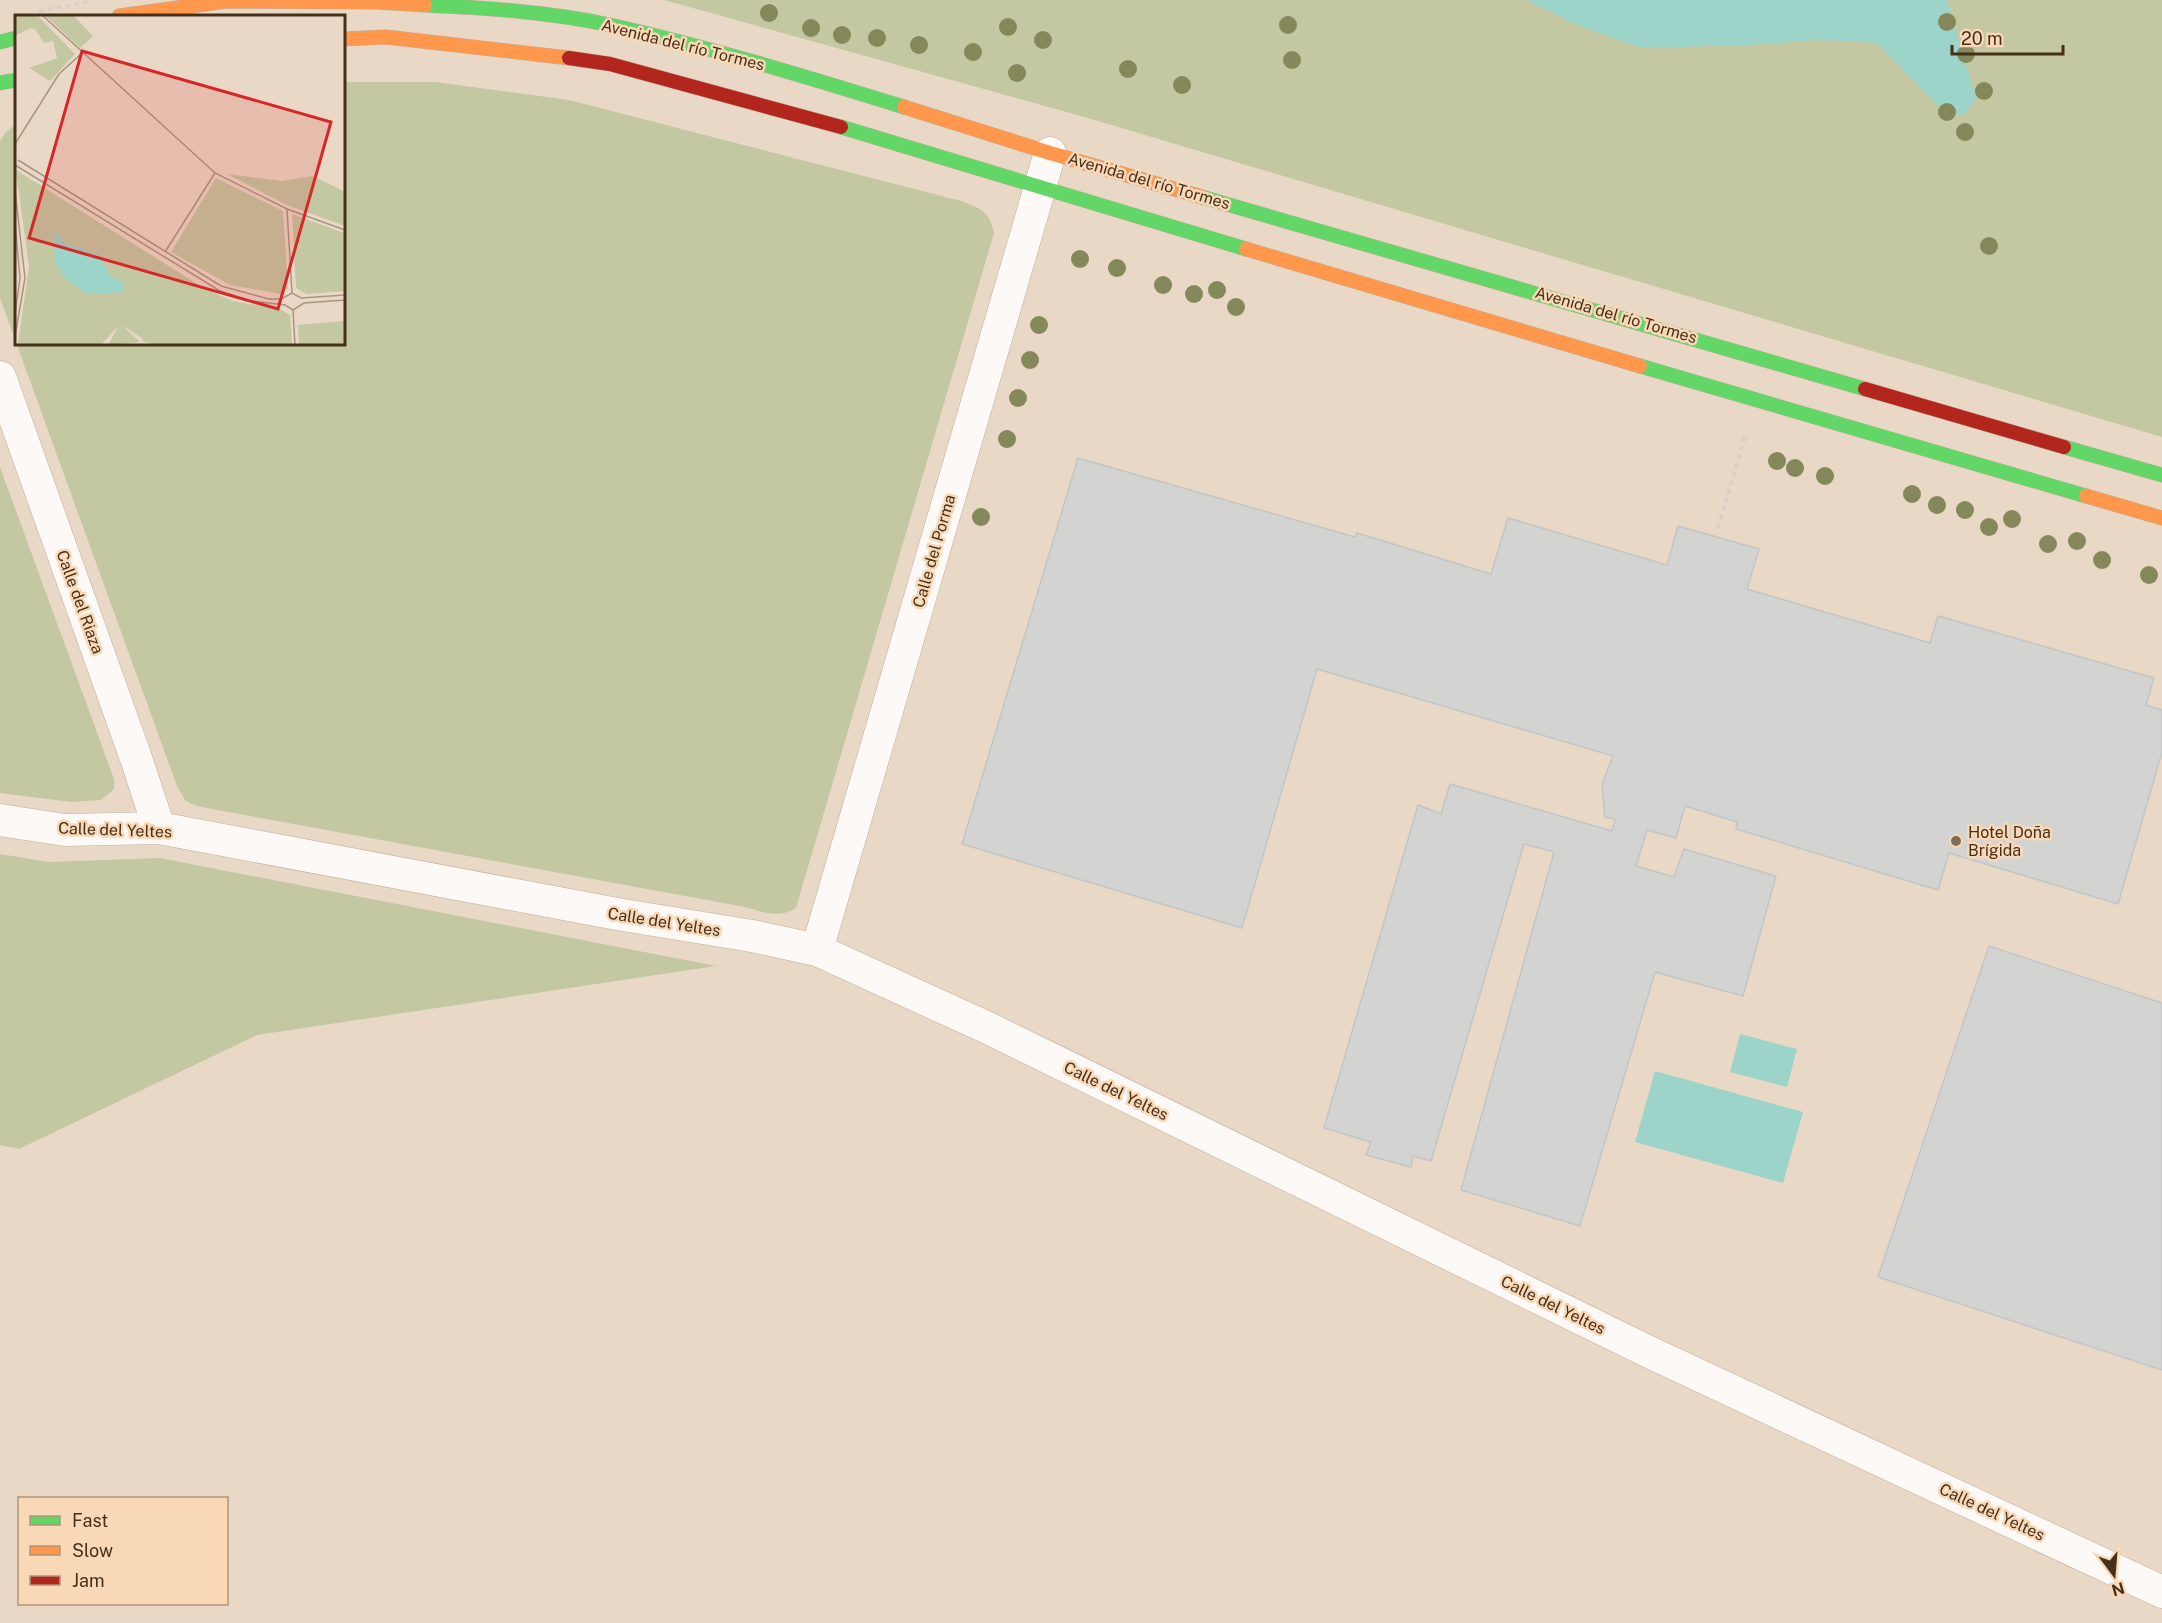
<svg xmlns="http://www.w3.org/2000/svg" width="2162" height="1623" viewBox="0 0 2162 1623" font-family="'Public Sans',sans-serif">
  <rect width="100%" height="100%" fill="#ead8c6"/>
  <path fill="#c3c7a2" d="M 664,0 L 2162,0 L 2162,437 L 1081,116 Z
    M 344,82 L 435,82 L 569,100 L 961,201 C 981,209 989,210 994,233 L 796,908 C 779,919 763,912 745,907 L 196,806 L 185,800 L 177,786 L 0,298 L 0,141 L 5,133 L 16,124 L 16,344 L 344,344 Z
    M 0,467 L 114,779 L 114,789 L 101,800 L 71,802 L 0,793 Z
    M 0,854 L 49,862 L 160,858 L 716,966 L 257,1035 L 19,1149 L 0,1145 Z"/>
  <path fill="#9cd4c9" d="M 1526,0 L 1947,0 L 1976,98 L 1964,115 L 1946,114 L 1877,43 L 1822,40 L 1749,45 L 1641,48 L 1577,25 Z
    M 1740,1034 L 1797,1049 L 1787,1087 L 1730,1072 Z
    M 1655,1071 L 1803,1112 L 1783,1183 L 1635,1142 Z"/>
  <path fill="#d3d3d2" stroke="#c2c5c7" stroke-width="1.5" d="M 1078,458 L 1355,537 L 1357,533 L 1491,574 L 1508,518 L 1667,565 L 1678,526 L 1759,549 L 1747,589 L 1930,643 L 1938,616 L 2154,678 L 2146,705 L 2162,710 L 2162,752 L 2118,904 L 1949,853 L 1938,890 L 1736,829 L 1737,822 L 1685,806 L 1676,838 L 1647,830 L 1636,866 L 1674,877 L 1684,849 L 1776,876 L 1743,996 L 1655,972 L 1580,1226 L 1461,1190 L 1554,852 L 1524,844 L 1431,1161 L 1413,1156 L 1411,1167 L 1366,1155 L 1371,1142 L 1324,1128 L 1418,805 L 1441,814 L 1450,784 L 1612,831 L 1615,819 L 1605,817 L 1602,784 L 1613,756 L 1317,669 L 1242,928 L 962,844 Z
    M 1989,946 L 2162,1003 L 2162,1370 L 1878,1277 Z"/>
  <g fill="none" stroke-linecap="round" stroke-linejoin="round">
    <g stroke="#c0ae9c" stroke-width="33">
      <path id="street" d="M 0,377 L 137,761 L 159,828
        M 0,820 L 65,830 L 159,828 L 617,914 L 752,936 L 817,950 L 988,1028 L 1647,1351 L 2162,1592
        M 817,950 L 1050,153"/>
    </g>
    <g stroke="#c0ae9c" stroke-width="15">
      <path id="fast" d="M 425,5 C 487,8 550,12 610,25 C 709,47 807,77 904,107
        M 0,42 L 16,38
        M 0,83 L 16,80
        M 841,127 L 1246,249
        M 1202,197 L 1865,389
        M 1640,366 L 2086,496
        M 2064,447 L 2162,475"/>
    </g>
    <g stroke="#c0ae9c" stroke-width="15">
      <path id="slow" d="M 119,16 L 227,1 L 376,2 L 425,5
        M 344,39 L 386,37 L 569,58
        M 904,107 L 1050,153 L 1202,197
        M 1246,249 L 1640,366
        M 2086,496 L 2162,518"/>
    </g>
    <g stroke="#c0ae9c" stroke-width="15">
      <path id="jam" d="M 569,58 L 610,64 L 841,127
        M 1865,389 L 2064,447"/>
    </g>
    <path stroke="#d6d0c9" stroke-width="4" stroke-dasharray="4.5 4.5" stroke-linecap="butt" d="M 39,11 L 88,2
      M 1718,528 L 1746,433"/>
    <use href="#street" stroke="#fcf9f6" stroke-width="32"/>
    <use href="#fast" stroke="#63d668" stroke-width="14"/>
    <use href="#slow" stroke="#ff974d" stroke-width="14"/>
    <use href="#jam" stroke="#b3261e" stroke-width="14"/>
  </g>
  <g fill="#85885a">
    <circle cx="769" cy="13" r="9"/>
    <circle cx="1947" cy="22" r="9"/>
    <circle cx="1288" cy="25" r="9"/>
    <circle cx="1008" cy="27" r="9"/>
    <circle cx="811" cy="28" r="9"/>
    <circle cx="842" cy="35" r="9"/>
    <circle cx="877" cy="38" r="9"/>
    <circle cx="1043" cy="40" r="9"/>
    <circle cx="919" cy="45" r="9"/>
    <circle cx="973" cy="52" r="9"/>
    <circle cx="1966" cy="54" r="9"/>
    <circle cx="1292" cy="60" r="9"/>
    <circle cx="1128" cy="69" r="9"/>
    <circle cx="1017" cy="73" r="9"/>
    <circle cx="1182" cy="85" r="9"/>
    <circle cx="1984" cy="91" r="9"/>
    <circle cx="1947" cy="112" r="9"/>
    <circle cx="1965" cy="132" r="9"/>
    <circle cx="1989" cy="246" r="9"/>
    <circle cx="1080" cy="259" r="9"/>
    <circle cx="1117" cy="268" r="9"/>
    <circle cx="1163" cy="285" r="9"/>
    <circle cx="1217" cy="290" r="9"/>
    <circle cx="1194" cy="294" r="9"/>
    <circle cx="1236" cy="307" r="9"/>
    <circle cx="1039" cy="325" r="9"/>
    <circle cx="1030" cy="360" r="9"/>
    <circle cx="1018" cy="398" r="9"/>
    <circle cx="1007" cy="439" r="9"/>
    <circle cx="1777" cy="461" r="9"/>
    <circle cx="1795" cy="468" r="9"/>
    <circle cx="1825" cy="476" r="9"/>
    <circle cx="1912" cy="494" r="9"/>
    <circle cx="1937" cy="505" r="9"/>
    <circle cx="1965" cy="510" r="9"/>
    <circle cx="981" cy="517" r="9"/>
    <circle cx="2012" cy="519" r="9"/>
    <circle cx="1989" cy="527" r="9"/>
    <circle cx="2077" cy="541" r="9"/>
    <circle cx="2048" cy="544" r="9"/>
    <circle cx="2102" cy="560" r="9"/>
    <circle cx="2149" cy="575" r="9"/>
  </g>
  <circle fill="#7f6b56" stroke="#f9d8b7" stroke-width="2" cx="1956" cy="841" r="6"/>
  <g text-anchor="middle" dominant-baseline="central" stroke-width="5" stroke-linejoin="round" paint-order="stroke">
    <g font-size="16" fill="#463019" stroke="#f9d8b7">
      <text transform="translate(683 45) rotate(14)">Avenida del río Tormes</text>
      <text transform="translate(1149 181) rotate(16)">Avenida del río Tormes</text>
      <text transform="translate(1616 315) rotate(16)">Avenida del río Tormes</text>
      <text transform="translate(934 551) rotate(-74)">Calle del Porma</text>
      <text transform="translate(80 602) rotate(70)">Calle del Riaza</text>
      <text transform="translate(115 830) rotate(2)">Calle del Yeltes</text>
      <text transform="translate(664 922) rotate(9)">Calle del Yeltes</text>
      <text transform="translate(1116 1091) rotate(26)">Calle del Yeltes</text>
      <text transform="translate(1553 1305) rotate(26)">Calle del Yeltes</text>
      <text transform="translate(1992 1512) rotate(25)">Calle del Yeltes</text>
    </g>
    <g font-size="16" fill="#463019" stroke="#f9d8b7" text-anchor="start">
      <text x="1968" y="832">Hotel Doña<tspan x="1968" dy="18">Brígida</tspan></text>
    </g>
  </g>
  <g transform="translate(15 15)">
    <rect width="330" height="330" fill="#ead8c6"/>
    <path d="M 0,0 L 22,0 L 60,39 L 35,66 L 14,53 L 42,43 L 38,26 L 29,28 L 20,14 L 15,13 L 0,21 ZM 30,0 L 58,0 L 78,21 L 65,33 ZM 1,155 L 192,275 L 218,286 L 265,294 L 275,300 L 277,330 L 140,330 L 127,326 L 128,324 L 107,310 L 125,327 L 93,330 L 104,310 L 86,330 L 3,329 L 14,252 ZM 212,159 L 267,166 L 298,161 L 330,177 L 330,211 L 272,190 ZM 201,163 L 268,196 L 273,273 L 266,279 L 215,270 L 156,237 ZM 277,199 L 329,218 L 330,276 L 292,279 L 281,273 ZM 330,306 L 330,330 L 284,330 L 283,310 Z" fill="#c3c7a2"/>
    <path d="M 42,217 L 48,227 L 82,239 L 96,261 L 109,268 L 109,277 L 71,279 L 51,264 L 40,248 L 39,218 Z" fill="#9cd4c9"/>
    <path fill="none" stroke="#a89581" stroke-width="1.5" d="M 27,0 L 200,158 L 272,194 L 330,215M 0,129 L 44,59 L 66,39M 3,145 L 206,271 L 254,284 L 266,284 L 277,278 L 286,283 L 330,280M 0,150 L 205,276 L 236,286 L 270,290 L 278,295 L 289,288 L 330,285M 0,176 L 10,263 L 0,321M 272,194 L 277,278M 0,208 L 5,263 L 0,299M 150,237 L 200,158M 278,295 L 280,330"/>
    <path fill="#d62828" fill-opacity="0.15" stroke="#d62828" stroke-width="3" d="M 67,36 L 316,107 L 263,294 L 14,223 Z"/>
    <rect width="330" height="330" fill="none" stroke="#463019" stroke-width="3"/>
  </g>
  <rect x="18" y="1497" width="210" height="108" fill="#f9d8b7" stroke="#b19578" stroke-width="1.5"/>
  <rect x="30" y="1516" width="30" height="9" fill="#63d668" stroke="#b19578" stroke-width="1.5"/>
  <text x="72" y="1527" font-size="18" fill="#463019">Fast</text>
  <rect x="30" y="1546" width="30" height="9" fill="#ff974d" stroke="#b19578" stroke-width="1.5"/>
  <text x="72" y="1557" font-size="18" fill="#463019">Slow</text>
  <rect x="30" y="1576" width="30" height="9" fill="#b3261e" stroke="#b19578" stroke-width="1.5"/>
  <text x="72" y="1587" font-size="18" fill="#463019">Jam</text>
  <g transform="translate(2114 1575) rotate(164)" stroke="#f9d8b7" stroke-width="4.5" paint-order="stroke">
  <path d="M0-4.5L10 22L0 15L-10 22Z" fill="#463019"/>
  <text y="-9" font-size="16" font-weight="bold" text-anchor="middle" fill="#463019">N</text>
  </g>
  <path d="M1952 45v9h111v-9" fill="none" stroke="#463019" stroke-width="3"/>
  <text x="1961" y="45" font-size="18" fill="#463019" stroke="#f9d8b7" stroke-width="4.5" paint-order="stroke">20 m</text>
</svg>
